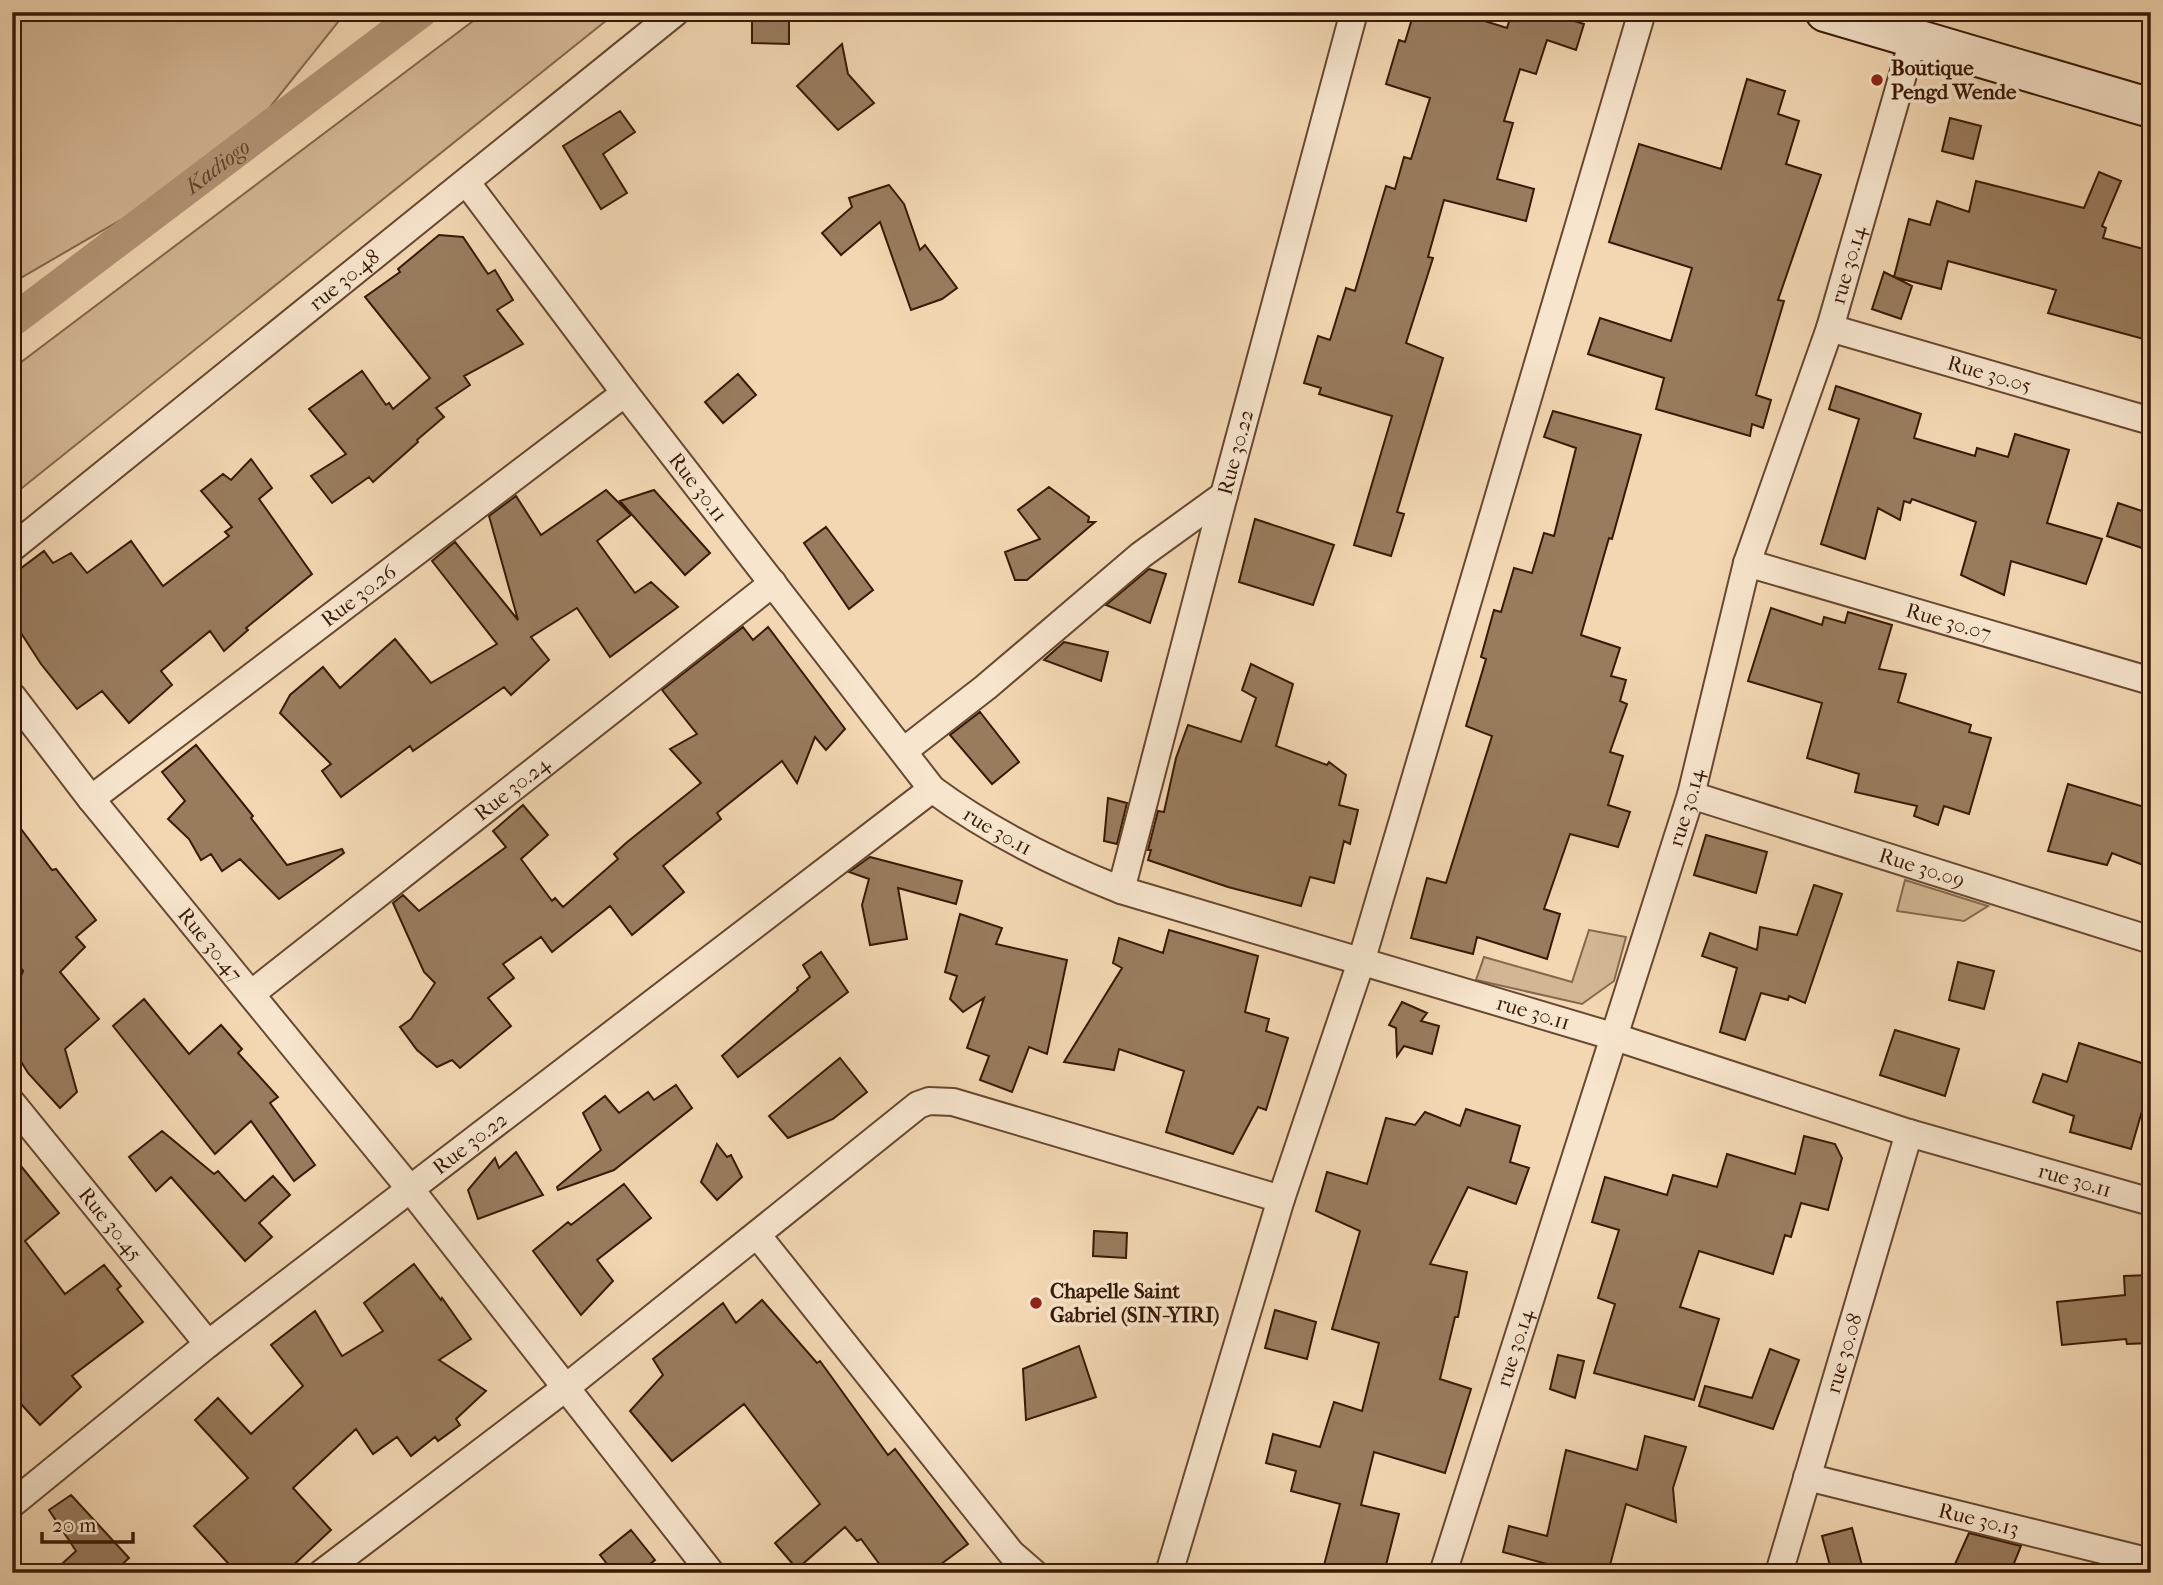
<svg xmlns="http://www.w3.org/2000/svg" width="2163" height="1585" viewBox="0 0 2163 1585" font-family="'IM FELL French Canon',serif">
  <rect width="100%" height="100%" fill="#f2d7b2"/>
  <filter id="stains"><feTurbulence type="fractalNoise" baseFrequency=".00286" numOctaves="4"/><feColorMatrix values="0 0 0 0 .2 0 0 0 0 .09 0 0 0 0 .02 0 0 0 .5 -.17"/></filter>
  <radialGradient id="worn" r=".72"><stop offset=".6" stop-color="#630" stop-opacity="0"/><stop offset="1" stop-color="#630" stop-opacity=".3"/></radialGradient>
  <path fill="#d3b794" stroke="#86684c" stroke-width="2" d="M 12,12 L 346,12 L 231,156 L 12,283 Z
    M 485,12 L 617,12 L 12,496 L 12,369 Z
    M 1905,880 L 1988,906 L 1964,921 L 1897,911 Z
    M 1589,930 L 1626,937 L 1614,981 L 1582,1004 L 1476,980 L 1484,957 L 1572,982 Z"/>
  <g fill="none" stroke-linecap="round" stroke-linejoin="round">
    <path stroke="#b39677" stroke-width="32" id="s1" d="M 12,321 L 421,12"/>
  </g>
  <path fill="#997c5e" stroke="#391904" stroke-width="2" d="M 1414,12 L 1456,12 L 1507,28 L 1512,12 L 1545,12 L 1584,24 L 1576,50 L 1547,40 L 1536,74 L 1520,69 L 1504,121 L 1513,123 L 1497,179 L 1534,189 L 1526,221 L 1444,200 L 1428,257 L 1433,258 L 1406,343 L 1443,358 L 1397,512 L 1404,514 L 1391,556 L 1354,545 L 1392,416 L 1319,394 L 1321,388 L 1304,383 L 1318,336 L 1330,340 L 1346,288 L 1355,291 L 1386,186 L 1395,189 L 1404,157 L 1411,159 L 1430,98 L 1386,84 L 1399,40 L 1405,42 Z
    M 752,15 L 789,16 L 789,44 L 752,43 Z
    M 842,44 L 848,74 L 874,103 L 838,130 L 797,86 Z
    M 1747,79 L 1785,91 L 1778,114 L 1799,121 L 1786,164 L 1821,175 L 1778,300 L 1784,301 L 1756,395 L 1771,400 L 1763,428 L 1752,424 L 1750,436 L 1656,409 L 1664,378 L 1588,354 L 1600,318 L 1671,341 L 1692,268 L 1609,242 L 1639,144 L 1721,169 Z
    M 620,111 L 635,132 L 603,154 L 627,193 L 601,209 L 563,146 Z
    M 1950,118 L 1981,126 L 1973,159 L 1942,151 Z
    M 2099,172 L 2121,181 L 2102,226 L 2106,228 L 2103,238 L 2151,251 L 2151,341 L 2048,313 L 2056,290 L 1948,261 L 1941,289 L 1894,277 L 1909,219 L 1930,225 L 1937,201 L 1969,212 L 1976,181 L 2084,208 Z
    M 889,185 L 904,204 L 920,250 L 925,245 L 957,288 L 942,299 L 911,310 L 880,222 L 841,255 L 822,233 L 852,207 L 849,198 Z
    M 439,235 L 463,237 L 488,274 L 495,270 L 513,300 L 497,310 L 523,344 L 464,376 L 470,385 L 436,408 L 444,417 L 417,440 L 418,442 L 373,482 L 369,477 L 332,503 L 311,476 L 346,454 L 309,409 L 362,371 L 386,405 L 389,403 L 393,409 L 430,378 L 365,297 L 400,272 L 398,269 Z
    M 1884,272 L 1912,286 L 1901,319 L 1872,309 Z
    M 738,374 L 756,395 L 723,423 L 705,402 Z
    M 1836,386 L 1921,414 L 1914,438 L 1975,456 L 1977,448 L 2008,457 L 2015,434 L 2069,450 L 2047,523 L 2102,539 L 2086,584 L 2011,561 L 2004,595 L 1961,575 L 1976,522 L 1912,499 L 1910,503 L 1904,501 L 1900,520 L 1878,508 L 1865,559 L 1821,544 L 1859,419 L 1829,409 Z
    M 1553,411 L 1641,435 L 1612,539 L 1609,538 L 1581,635 L 1620,648 L 1611,676 L 1626,680 L 1620,701 L 1627,704 L 1610,752 L 1623,756 L 1608,805 L 1630,812 L 1618,847 L 1570,834 L 1544,909 L 1560,914 L 1547,959 L 1477,937 L 1473,954 L 1411,938 L 1427,878 L 1446,883 L 1492,736 L 1466,726 L 1486,659 L 1481,657 L 1494,610 L 1501,612 L 1514,568 L 1532,573 L 1544,533 L 1554,536 L 1576,448 L 1544,437 Z
    M 251,459 L 272,488 L 259,499 L 312,574 L 246,628 L 248,630 L 224,651 L 210,631 L 161,671 L 172,685 L 129,723 L 102,691 L 77,709 L 41,664 L 12,619 L 12,607 L 19,603 L 12,575 L 44,551 L 53,563 L 71,553 L 87,573 L 131,541 L 163,586 L 229,536 L 225,532 L 232,527 L 201,491 L 223,474 L 231,480 Z
    M 1049,487 L 1089,517 L 1088,522 L 1095,522 L 1027,580 L 1015,580 L 1005,552 L 1040,539 L 1018,510 Z
    M 606,490 L 631,515 L 597,541 L 635,593 L 651,582 L 678,607 L 610,657 L 577,608 L 531,637 L 549,660 L 511,695 L 504,687 L 413,751 L 410,746 L 341,797 L 322,771 L 331,764 L 280,713 L 290,695 L 323,667 L 340,688 L 395,639 L 431,683 L 497,644 L 432,561 L 455,542 L 518,620 L 489,516 L 516,496 L 541,535 Z
    M 654,490 L 710,553 L 685,575 L 620,501 Z
    M 2118,503 L 2151,514 L 2151,551 L 2107,536 Z
    M 1255,519 L 1334,545 L 1313,605 L 1239,582 Z
    M 826,527 L 873,590 L 849,609 L 804,543 Z
    M 1149,569 L 1166,574 L 1150,623 L 1106,605 Z
    M 1771,608 L 1822,625 L 1824,617 L 1845,623 L 1848,612 L 1892,625 L 1879,669 L 1906,674 L 1898,702 L 1971,725 L 1969,732 L 1991,738 L 1969,814 L 1944,806 L 1938,825 L 1914,816 L 1917,806 L 1855,792 L 1859,774 L 1807,758 L 1822,703 L 1748,681 Z
    M 743,627 L 753,640 L 768,627 L 845,729 L 826,750 L 815,737 L 797,783 L 782,761 L 717,813 L 721,819 L 663,866 L 684,892 L 632,935 L 610,906 L 552,952 L 541,937 L 503,964 L 514,978 L 488,998 L 511,1026 L 460,1068 L 452,1060 L 437,1067 L 417,1050 L 400,1027 L 411,1019 L 435,983 L 424,972 L 393,903 L 403,895 L 419,911 L 506,847 L 493,831 L 523,805 L 548,835 L 521,859 L 552,901 L 555,898 L 563,907 L 618,859 L 614,854 L 626,843 L 701,783 L 670,749 L 697,734 L 662,690 Z
    M 1064,642 L 1108,652 L 1101,681 L 1044,660 Z
    M 1251,664 L 1293,684 L 1276,746 L 1327,765 L 1329,762 L 1346,775 L 1339,805 L 1358,810 L 1350,844 L 1344,841 L 1334,883 L 1310,877 L 1301,906 L 1228,887 L 1148,860 L 1151,850 L 1148,850 L 1158,811 L 1164,812 L 1176,758 L 1188,725 L 1241,742 L 1256,698 L 1242,690 Z
    M 980,712 L 1019,762 L 992,784 L 950,735 Z
    M 196,745 L 253,816 L 251,818 L 287,865 L 342,849 L 344,853 L 279,899 L 240,859 L 222,871 L 211,854 L 201,860 L 189,839 L 168,819 L 185,801 L 162,772 Z
    M 2068,784 L 2151,809 L 2151,868 L 2112,853 L 2107,865 L 2048,851 Z
    M 1108,798 L 1127,803 L 1117,844 L 1104,841 Z
    M 12,817 L 52,870 L 56,869 L 96,920 L 76,937 L 85,947 L 60,972 L 99,1019 L 65,1049 L 77,1092 L 60,1108 L 28,1073 L 12,1047 L 12,997 L 23,971 L 12,955 Z
    M 1706,835 L 1767,852 L 1756,893 L 1694,875 Z
    M 870,857 L 962,881 L 956,904 L 898,888 L 907,939 L 870,945 L 862,905 L 869,879 L 849,872 Z
    M 1814,885 L 1842,894 L 1805,1003 L 1789,996 L 1788,1000 L 1761,993 L 1745,1040 L 1720,1032 L 1737,968 L 1702,956 L 1710,933 L 1757,950 L 1760,927 L 1797,935 Z
    M 960,914 L 1002,928 L 996,944 L 1067,960 L 1047,1054 L 1029,1047 L 1012,1092 L 980,1080 L 989,1056 L 967,1048 L 984,998 L 963,1012 L 950,999 L 957,976 L 945,972 Z
    M 1169,930 L 1258,956 L 1245,1012 L 1269,1019 L 1266,1031 L 1288,1038 L 1266,1110 L 1258,1107 L 1233,1154 L 1166,1132 L 1184,1071 L 1119,1049 L 1114,1070 L 1064,1062 L 1122,968 L 1113,963 L 1119,938 L 1163,953 Z
    M 821,952 L 848,992 L 738,1077 L 722,1056 L 798,990 L 797,988 L 810,977 L 803,965 Z
    M 1958,962 L 1994,971 L 1984,1009 L 1949,1000 Z
    M 144,999 L 189,1054 L 221,1025 L 242,1049 L 238,1053 L 278,1097 L 270,1103 L 315,1165 L 294,1181 L 251,1121 L 215,1154 L 113,1026 Z
    M 1402,1002 L 1427,1013 L 1421,1021 L 1439,1026 L 1432,1054 L 1404,1046 L 1397,1056 L 1396,1028 L 1389,1025 Z
    M 1895,1030 L 1959,1049 L 1945,1096 L 1880,1075 Z
    M 2079,1043 L 2151,1066 L 2151,1080 L 2131,1149 L 2070,1132 L 2074,1116 L 2033,1102 L 2043,1074 L 2067,1082 Z
    M 840,1058 L 867,1092 L 833,1119 L 788,1138 L 769,1116 Z
    M 676,1085 L 692,1108 L 614,1170 L 558,1190 L 557,1187 L 601,1150 L 583,1113 L 605,1096 L 619,1113 L 648,1092 L 654,1100 Z
    M 1466,1109 L 1520,1126 L 1510,1162 L 1529,1168 L 1516,1204 L 1468,1187 L 1430,1264 L 1467,1272 L 1458,1317 L 1455,1317 L 1440,1379 L 1471,1389 L 1445,1473 L 1374,1452 L 1361,1505 L 1399,1514 L 1384,1573 L 1322,1573 L 1340,1504 L 1291,1491 L 1296,1471 L 1266,1463 L 1273,1434 L 1320,1447 L 1334,1402 L 1362,1411 L 1379,1343 L 1332,1329 L 1360,1231 L 1316,1211 L 1327,1172 L 1367,1184 L 1386,1118 L 1415,1125 L 1425,1112 L 1460,1126 Z
    M 162,1131 L 214,1174 L 218,1171 L 245,1201 L 273,1176 L 290,1195 L 259,1223 L 272,1237 L 245,1261 L 171,1177 L 156,1191 L 129,1157 Z
    M 1804,1136 L 1835,1144 L 1842,1158 L 1828,1210 L 1801,1203 L 1791,1237 L 1785,1235 L 1773,1274 L 1699,1251 L 1680,1307 L 1719,1319 L 1694,1400 L 1594,1373 L 1615,1304 L 1598,1298 L 1619,1230 L 1592,1222 L 1605,1177 L 1667,1195 L 1673,1175 L 1717,1187 L 1727,1154 L 1795,1174 Z
    M 717,1144 L 727,1157 L 731,1155 L 742,1177 L 717,1200 L 701,1182 Z
    M 516,1152 L 543,1195 L 478,1219 L 468,1190 L 495,1158 L 499,1168 Z
    M 12,1155 L 59,1213 L 25,1241 L 65,1294 L 104,1265 L 121,1286 L 117,1289 L 143,1322 L 72,1376 L 81,1387 L 40,1425 L 12,1394 Z
    M 624,1184 L 651,1218 L 597,1260 L 613,1281 L 581,1315 L 533,1251 L 568,1222 L 571,1225 Z
    M 1094,1231 L 1127,1233 L 1126,1258 L 1093,1256 Z
    M 414,1264 L 441,1300 L 442,1298 L 471,1339 L 439,1360 L 486,1391 L 456,1419 L 460,1425 L 438,1441 L 435,1437 L 411,1456 L 397,1437 L 373,1454 L 356,1429 L 293,1488 L 331,1530 L 285,1573 L 237,1573 L 194,1526 L 248,1478 L 195,1420 L 218,1398 L 251,1434 L 303,1386 L 271,1345 L 315,1311 L 342,1356 L 383,1331 L 364,1303 Z
    M 2151,1275 L 2151,1343 L 2127,1344 L 2126,1339 L 2062,1345 L 2057,1302 L 2125,1295 L 2124,1276 Z
    M 762,1300 L 817,1363 L 820,1361 L 888,1455 L 895,1449 L 968,1544 L 929,1573 L 886,1573 L 861,1539 L 857,1541 L 845,1527 L 797,1569 L 775,1543 L 820,1504 L 744,1404 L 672,1461 L 630,1411 L 663,1375 L 653,1359 L 723,1303 L 736,1323 Z
    M 1275,1310 L 1316,1322 L 1307,1359 L 1265,1348 Z
    M 1079,1346 L 1096,1397 L 1026,1420 L 1023,1369 Z
    M 1770,1349 L 1799,1360 L 1773,1429 L 1699,1406 L 1705,1386 L 1752,1398 Z
    M 1558,1355 L 1584,1361 L 1575,1398 L 1550,1389 Z
    M 1645,1436 L 1686,1447 L 1673,1488 L 1676,1522 L 1626,1504 L 1608,1573 L 1545,1573 L 1547,1564 L 1503,1552 L 1509,1526 L 1547,1536 L 1566,1450 L 1637,1470 Z
    M 71,1495 L 129,1558 L 113,1573 L 52,1573 L 76,1551 L 49,1510 Z
    M 1852,1528 L 1864,1573 L 1832,1573 L 1822,1536 Z
    M 631,1530 L 655,1560 L 639,1573 L 614,1573 L 600,1555 Z
    M 1969,1533 L 2021,1546 L 2010,1573 L 1951,1573 Z"/>
  <g fill="none" stroke-linecap="round" stroke-linejoin="round">
    <g stroke="#674830" stroke-width="30">
      <g id="street">
        <path id="s2" d="M 467,183 L 625,393 L 932,789 C 990,832 1053,863 1121,890 L 1612,1036 L 1909,1133 L 2151,1202"/>
        <path id="s3" d="M 1830,328 L 2151,421"/>
        <path id="s4" d="M 12,548 L 676,12"/>
        <path id="s5" d="M 1747,563 L 2151,681"/>
        <path id="s6" d="M 12,696 L 91,799 L 411,1190 L 711,1573"/>
        <path id="s7" d="M 905,750 L 986,687 L 1141,555 L 1224,495 L 1354,12"/>
        <path id="s8" d="M 1691,795 L 2151,940"/>
        <path id="s9" d="M 91,799 L 625,393"/>
        <path d="M 1121,890 L 1224,495"/>
        <path id="s10" d="M 251,994 L 773,583"/>
        <path id="s11" d="M 12,1103 L 208,1344"/>
        <path d="M 758,1236 L 1011,1553 L 1034,1573"/>
        <path id="s12" d="M 1807,1477 L 2151,1562"/>
        <path id="s13" d="M 12,1504 L 208,1344 L 932,789"/>
        <path d="M 322,1573 L 564,1389 L 918,1105 L 929,1101 L 953,1102 L 1281,1199"/>
        <path d="M 1169,1573 L 1281,1199 L 1361,962 L 1642,12"/>
        <path id="s14" d="M 1443,1573 L 1691,795 L 1747,563 L 1830,328 L 1913,40"/>
        <path id="s15" d="M 1779,1573 L 1909,1133"/>
      </g>
    </g>
    <g stroke="#391904" stroke-width="42">
      <path id="secondary" d="M 1825,12 L 2151,108"/>
    </g>
    <use href="#street" stroke="#f7e5cd" stroke-width="26"/>
    <use href="#secondary" stroke="#f7e5cd" stroke-width="38"/>
  </g>
  <g fill="#8f2418" stroke="#f7e5cd" stroke-width="2.5">
    <circle cx="1877" cy="80" r="7"/>
    <circle cx="1036" cy="1303" r="7"/>
  </g>
  <g text-anchor="middle" dominant-baseline="central" stroke-width="7" stroke-linejoin="round" paint-order="stroke">
    <g font-size="21" font-weight="bold" fill="#391904" stroke="#f7e5cd" text-anchor="start">
      <text x="1891" y="68">Boutique<tspan x="1891" dy="24">Pengd Wende</tspan></text>
      <text x="1050" y="1291">Chapelle Saint<tspan x="1050" dy="24">Gabriel (SIN-YIRI)</tspan></text>
    </g>
    <g font-size="21" fill="#391904" stroke="#f7e5cd">
      <text stroke="none"><textPath href="#s14" startOffset="1370">rue 30.14</textPath></text>
      <text stroke="none"><textPath href="#s4" startOffset="427">rue 30.48</textPath></text>
      <text stroke="none"><textPath href="#s3" startOffset="166">Rue 30.05</textPath></text>
      <text stroke="none"><textPath href="#s7" startOffset="453">Rue 30.22</textPath></text>
      <text stroke="none"><textPath href="#s2" startOffset="382">Rue 30.11</textPath></text>
      <text stroke="none"><textPath href="#s9" startOffset="336">Rue 30.26</textPath></text>
      <text stroke="none"><textPath href="#s5" startOffset="210">Rue 30.07</textPath></text>
      <text stroke="none"><textPath href="#s10" startOffset="332">Rue 30.24</textPath></text>
      <text stroke="none"><textPath href="#s14" startOffset="803">rue 30.14</textPath></text>
      <text stroke="none"><textPath href="#s2" startOffset="842">rue 30.11</textPath></text>
      <text stroke="none"><textPath href="#s8" startOffset="242">Rue 30.09</textPath></text>
      <text stroke="none"><textPath href="#s6" startOffset="318">Rue 30.47</textPath></text>
      <text stroke="none"><textPath href="#s2" startOffset="1409">rue 30.11</textPath></text>
      <text stroke="none"><textPath href="#s13" startOffset="583">Rue 30.22</textPath></text>
      <text stroke="none"><textPath href="#s2" startOffset="1976">rue 30.11</textPath></text>
      <text stroke="none"><textPath href="#s11" startOffset="156">Rue 30.45</textPath></text>
      <text stroke="none"><textPath href="#s14" startOffset="236">rue 30.14</textPath></text>
      <text stroke="none"><textPath href="#s15" startOffset="229">rue 30.08</textPath></text>
      <text stroke="none"><textPath href="#s12" startOffset="177">Rue 30.13</textPath></text>
    </g>
    <g font-size="23" font-style="italic" fill="#64452c" stroke="#f7e5cd">
      <text stroke="none"><textPath href="#s1" startOffset="257">Kadiogo</textPath></text>
    </g>
  </g>
  <rect width="2163" height="1585" fill="none" stroke="#f2d7b2" stroke-width="42"/>
  <rect x="14" y="14" width="2135" height="1557" fill="none" stroke="#391904" stroke-width="3.5"/>
  <rect x="21" y="21" width="2121" height="1543" fill="none" stroke="#391904" stroke-width="2"/>
  <path d="M42 1532v10h91v-10" fill="none" stroke="#391904" stroke-width="3.5"/>
  <text x="52" y="1532" font-size="21" fill="#391904" stroke="#f7e5cd" stroke-width="5" paint-order="stroke">20 m</text>
  <rect width="100%" height="100%" filter="url(#stains)"/>
  <rect width="100%" height="100%" fill="url(#worn)"/>
</svg>
